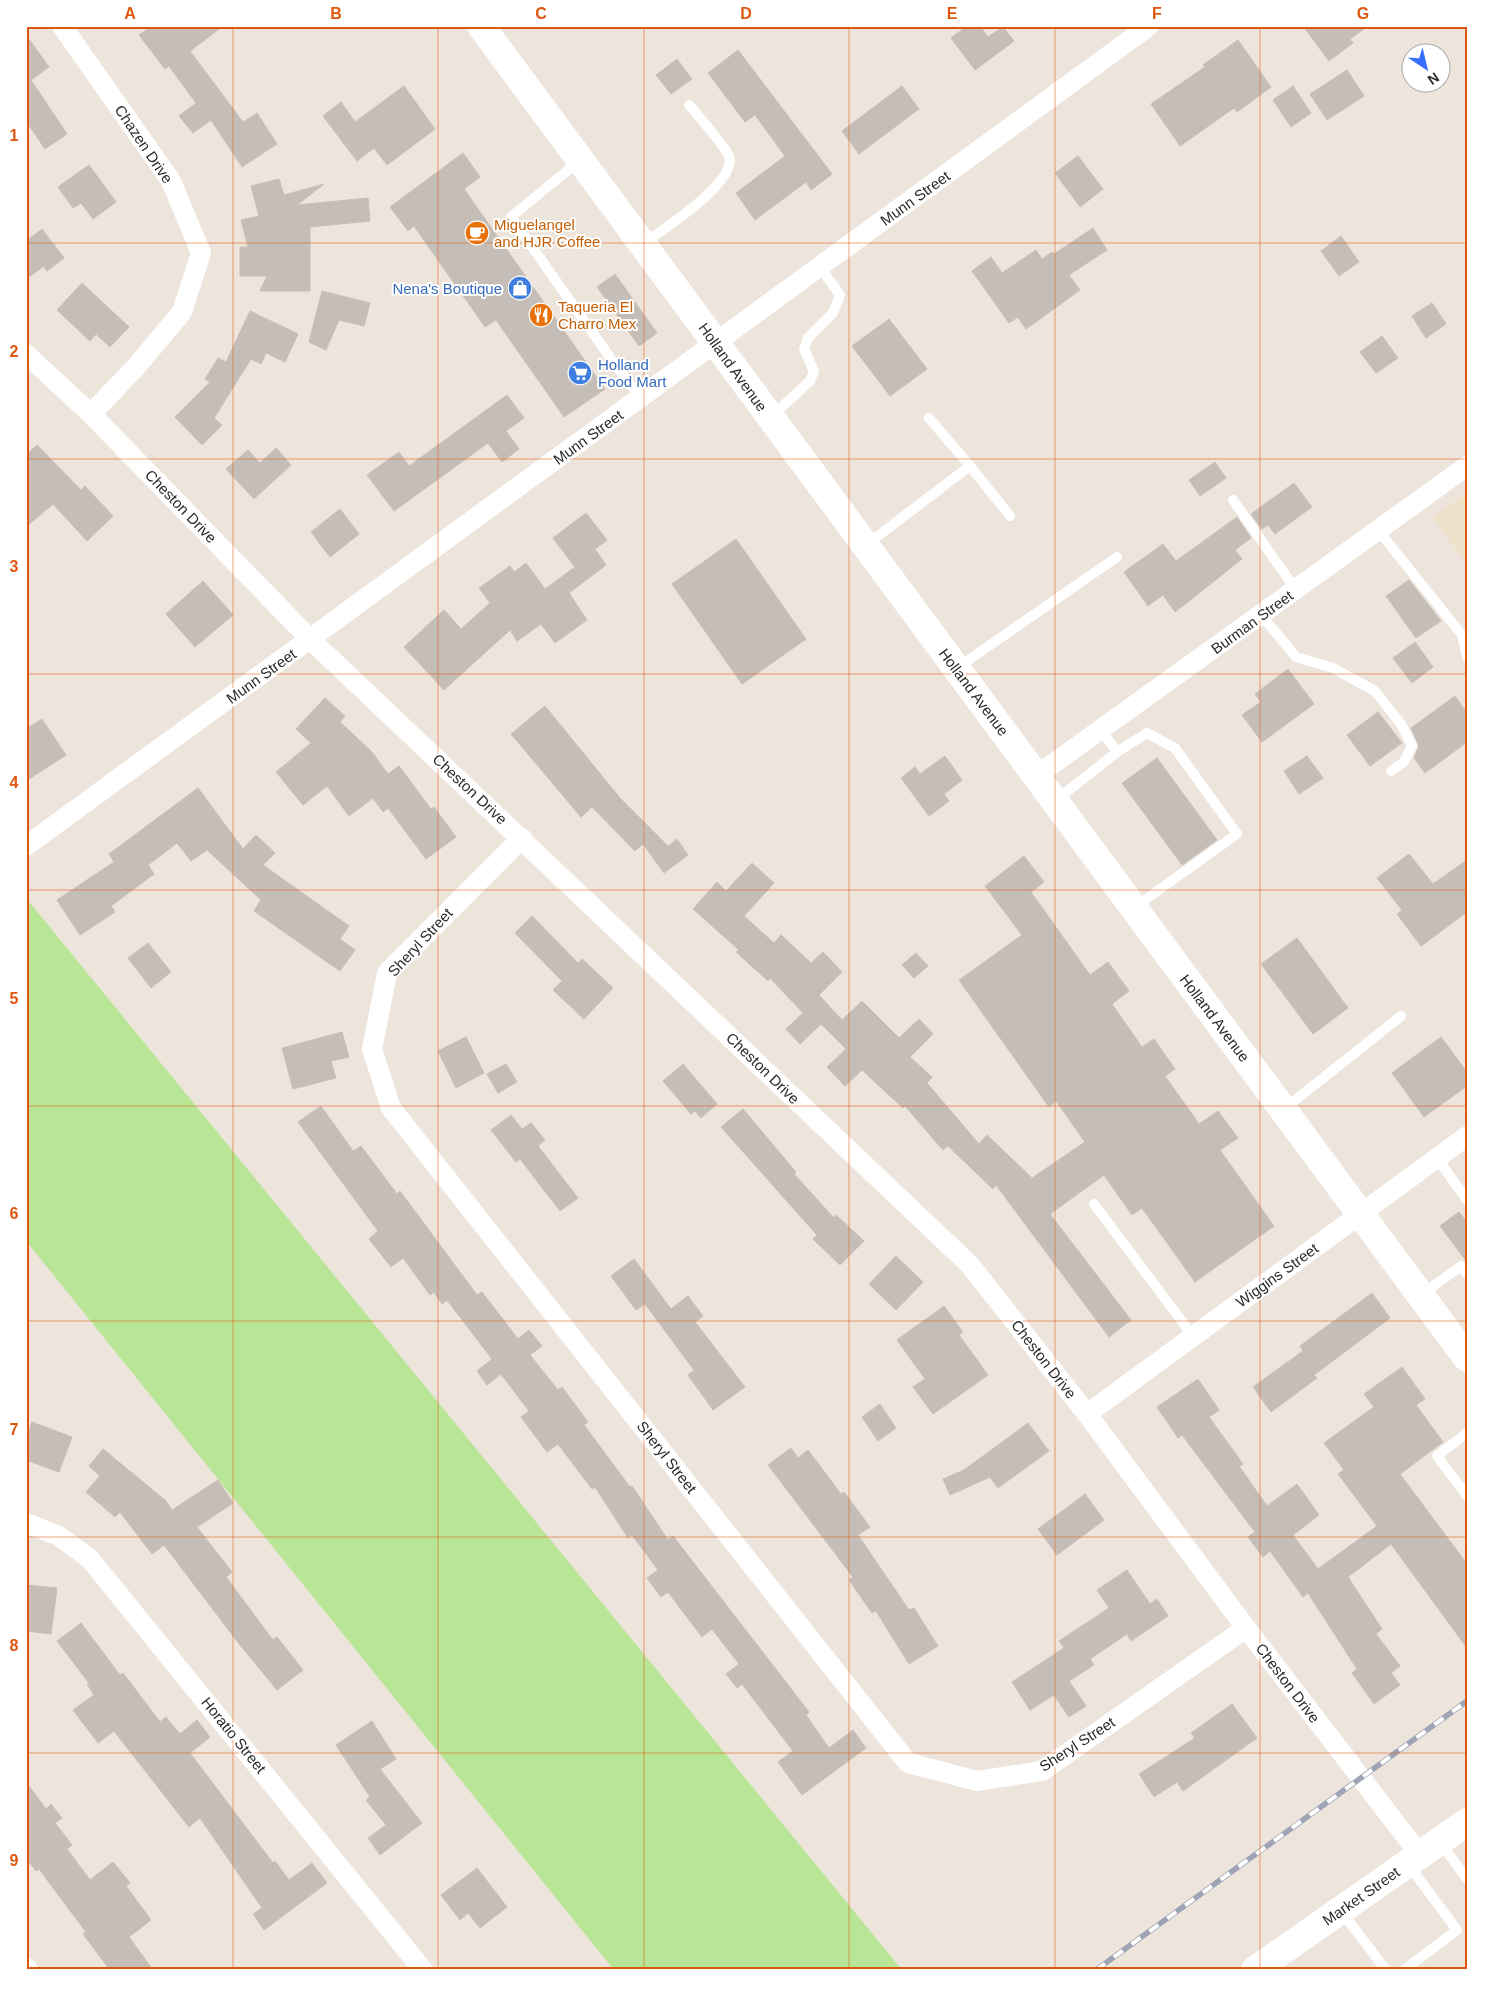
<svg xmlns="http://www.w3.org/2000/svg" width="1493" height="1996" viewBox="0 0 1493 1996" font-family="Helvetica,sans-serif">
  <rect width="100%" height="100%" fill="#ede4dc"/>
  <path fill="#efe0ca" d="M 1467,493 L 1467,564 L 1432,517 Z"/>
  <path fill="#b8e696" d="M 26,898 L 902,1970 L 614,1970 L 26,1241 Z"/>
  <path fill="#c5beb8" stroke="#c8c0b5" d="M 152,26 L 223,26 L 190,51 L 243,122 L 257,113 L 277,144 L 242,167 L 211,120 L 193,133 L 179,116 L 196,103 L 169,66 L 165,69 L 139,35 Z
    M 967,26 L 980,26 L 988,37 L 1003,27 L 1014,41 L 975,70 L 951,38 Z
    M 1303,26 L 1368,26 L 1350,39 L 1353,43 L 1329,61 Z
    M 26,35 L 49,67 L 31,80 L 67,134 L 45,149 L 26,121 Z
    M 1238,40 L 1271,87 L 1237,112 L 1234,108 L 1180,146 L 1151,104 L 1205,67 L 1203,65 Z
    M 738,50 L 832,174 L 811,190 L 806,182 L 755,220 L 736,193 L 785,156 L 755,115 L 745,122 L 708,73 Z
    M 677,59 L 692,79 L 671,94 L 656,75 Z
    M 1347,70 L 1364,96 L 1327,120 L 1310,94 Z
    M 404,86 L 435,129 L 387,165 L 374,148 L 357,161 L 323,116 L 341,102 L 355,122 Z
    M 902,86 L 919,109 L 859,154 L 842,131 Z
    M 1293,86 L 1311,113 L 1291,127 L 1273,100 Z
    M 463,153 L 480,177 L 464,189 L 605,389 L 564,417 L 496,320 L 485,327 L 414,226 L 408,231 L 390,207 Z
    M 1078,156 L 1103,189 L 1080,207 L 1055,173 Z
    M 89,165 L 116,202 L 93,219 L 81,203 L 73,208 L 58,187 Z
    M 279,179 L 284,195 L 324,184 L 297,205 L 368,198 L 370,221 L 310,227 L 310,291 L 260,291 L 267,276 L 240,276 L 240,247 L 248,247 L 241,220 L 259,216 L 251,186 Z
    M 1093,228 L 1107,250 L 1069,275 L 1080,290 L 1026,329 L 1018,317 L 1009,323 L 972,271 L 991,257 L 1002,273 L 1036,250 L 1042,259 L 1052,252 L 1054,254 Z
    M 42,229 L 64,258 L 47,271 L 44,266 L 26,279 L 26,241 Z
    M 1341,236 L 1359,262 L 1339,276 L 1321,251 Z
    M 615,274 L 657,333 L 639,346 L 597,287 Z
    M 82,283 L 129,327 L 110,347 L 96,334 L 90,341 L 57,310 Z
    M 322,291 L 370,303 L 364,326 L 339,320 L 326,350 L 309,342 Z
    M 1432,303 L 1446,324 L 1426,338 L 1412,316 Z
    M 250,311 L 298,334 L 285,362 L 266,353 L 261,364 L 251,359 L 214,418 L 222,425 L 202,445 L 175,417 L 210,382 L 205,379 L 218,358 L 226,362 Z
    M 889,319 L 927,369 L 890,396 L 852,346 Z
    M 1382,336 L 1398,358 L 1376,373 L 1360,352 Z
    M 507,395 L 524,418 L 506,431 L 519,449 L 502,462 L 488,443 L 394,511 L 367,475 L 399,452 L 409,466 Z
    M 37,445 L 81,490 L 85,486 L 113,516 L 87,541 L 53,504 L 26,527 L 26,455 Z
    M 276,448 L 291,465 L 254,499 L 226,469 L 248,450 L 260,463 Z
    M 1215,462 L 1226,478 L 1200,496 L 1189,480 Z
    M 1294,483 L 1312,507 L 1275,534 L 1268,525 L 1262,529 L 1251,514 Z
    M 340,509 L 359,534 L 330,557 L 311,532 Z
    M 586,513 L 607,540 L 595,549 L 606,565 L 569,593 L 587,620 L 555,643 L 541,624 L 517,641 L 510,630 L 444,690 L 404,647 L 444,610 L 461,629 L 490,603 L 479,588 L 510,566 L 514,572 L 526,563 L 545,589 L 575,567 L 553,538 Z
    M 1237,517 L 1251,538 L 1235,550 L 1242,559 L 1175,612 L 1163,595 L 1148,606 L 1124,572 L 1163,544 L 1176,561 Z
    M 736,539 L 806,639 L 742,684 L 672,584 Z
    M 1409,580 L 1441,621 L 1416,638 L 1386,596 Z
    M 203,581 L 233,615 L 195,647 L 166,614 Z
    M 1415,642 L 1433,667 L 1412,683 L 1393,658 Z
    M 1288,669 L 1314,704 L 1262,742 L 1242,715 L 1261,702 L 1255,694 Z
    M 1455,696 L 1467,713 L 1467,742 L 1425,773 L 1414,758 L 1419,746 L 1411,728 Z
    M 325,698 L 345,716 L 340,722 L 372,752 L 388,774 L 399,766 L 431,809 L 434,807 L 456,837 L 426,859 L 388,808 L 383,812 L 373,798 L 349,816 L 327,786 L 303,805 L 276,772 L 311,743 L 296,729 Z
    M 545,706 L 620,798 L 668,846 L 677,839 L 688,855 L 664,873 L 643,844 L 635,851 L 592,807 L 581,817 L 511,734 Z
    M 1378,712 L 1402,743 L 1370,766 L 1347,735 Z
    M 42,719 L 66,755 L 26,781 L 26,729 Z
    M 945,756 L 962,780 L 944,794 L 949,801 L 929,816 L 901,778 L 915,767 L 920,774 Z
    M 1307,756 L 1323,778 L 1299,794 L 1284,771 Z
    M 1157,758 L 1217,840 L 1182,865 L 1122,783 Z
    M 198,788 L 243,849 L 256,835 L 275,853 L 263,865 L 349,926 L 340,939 L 355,950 L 340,971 L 254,911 L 261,900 L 207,850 L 191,861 L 177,843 L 148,865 L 154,874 L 111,906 L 115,912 L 80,935 L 57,900 L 114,862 L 109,854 Z
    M 1409,854 L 1433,884 L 1467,860 L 1467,912 L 1421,946 L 1397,914 L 1402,910 L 1377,878 Z
    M 1024,856 L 1044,882 L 1031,892 L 1090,975 L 1108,962 L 1129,991 L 1112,1004 L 1142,1047 L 1154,1039 L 1175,1069 L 1165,1076 L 1199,1124 L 1218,1111 L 1238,1138 L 1220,1150 L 1274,1226 L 1195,1282 L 1142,1208 L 1132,1215 L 1104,1175 L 1050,1214 L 1131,1320 L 1109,1337 L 996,1185 L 993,1189 L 948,1146 L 943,1150 L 905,1106 L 903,1108 L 862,1070 L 845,1086 L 827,1067 L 846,1049 L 821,1024 L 800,1044 L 786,1029 L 803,1013 L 770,978 L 768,981 L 736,952 L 739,950 L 693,909 L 717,882 L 726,891 L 752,863 L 774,883 L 744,916 L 774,943 L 781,935 L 811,963 L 823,952 L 842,972 L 819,995 L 842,1020 L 862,1001 L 899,1038 L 919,1019 L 933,1034 L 910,1057 L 932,1077 L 927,1083 L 979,1144 L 987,1135 L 1032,1178 L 1085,1142 L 1056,1101 L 1049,1107 L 959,980 L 1022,935 L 985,886 Z
    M 532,916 L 578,963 L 582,959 L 613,988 L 584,1019 L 553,990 L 562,981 L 515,933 Z
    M 1297,938 L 1348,1008 L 1313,1034 L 1261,964 Z
    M 148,943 L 171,972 L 151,988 L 128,958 Z
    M 916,953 L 928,966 L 914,978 L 902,965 Z
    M 342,1032 L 349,1057 L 331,1061 L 336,1078 L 293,1089 L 282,1048 Z
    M 466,1037 L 484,1073 L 456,1088 L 438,1051 Z
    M 1441,1037 L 1467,1072 L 1467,1086 L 1424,1117 L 1392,1073 Z
    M 506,1064 L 517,1082 L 498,1093 L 487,1074 Z
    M 683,1064 L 717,1104 L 701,1118 L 695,1111 L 691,1114 L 663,1081 Z
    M 321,1106 L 353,1151 L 361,1146 L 397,1194 L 400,1191 L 477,1295 L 482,1292 L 518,1339 L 529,1330 L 542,1346 L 530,1355 L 558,1390 L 562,1387 L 588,1422 L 584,1425 L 630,1487 L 632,1486 L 668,1540 L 673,1536 L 809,1712 L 806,1715 L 829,1748 L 853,1730 L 866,1748 L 802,1795 L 778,1762 L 793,1751 L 742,1684 L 737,1688 L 726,1674 L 739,1664 L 712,1629 L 702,1637 L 668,1592 L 661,1597 L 647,1578 L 658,1570 L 632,1535 L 628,1538 L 595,1487 L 592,1489 L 558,1444 L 547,1452 L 521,1417 L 529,1411 L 501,1374 L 487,1385 L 477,1371 L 492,1359 L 447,1300 L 442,1304 L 434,1292 L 430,1295 L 403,1258 L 391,1267 L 369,1239 L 378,1231 L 298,1122 Z
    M 743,1109 L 796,1172 L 794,1174 L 834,1218 L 836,1215 L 864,1241 L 840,1265 L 813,1239 L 817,1235 L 721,1127 Z
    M 511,1115 L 522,1129 L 531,1123 L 545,1140 L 538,1146 L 578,1198 L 560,1211 L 520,1159 L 516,1162 L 491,1130 Z
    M 1459,1212 L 1467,1222 L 1467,1262 L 1440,1226 Z
    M 896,1256 L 923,1282 L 896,1310 L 869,1284 Z
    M 634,1259 L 671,1309 L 688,1296 L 703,1316 L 695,1322 L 745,1387 L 713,1410 L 688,1375 L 694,1370 L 645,1304 L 636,1310 L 611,1276 Z
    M 1372,1293 L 1390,1318 L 1314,1375 L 1317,1378 L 1271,1412 L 1253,1387 L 1303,1351 L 1300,1346 Z
    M 944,1306 L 963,1332 L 959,1335 L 988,1375 L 933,1414 L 913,1387 L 925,1379 L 897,1340 Z
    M 1402,1367 L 1425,1399 L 1416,1405 L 1443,1442 L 1400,1474 L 1467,1564 L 1467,1648 L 1391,1544 L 1348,1577 L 1382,1629 L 1376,1634 L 1400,1666 L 1391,1673 L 1400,1685 L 1374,1704 L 1352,1673 L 1357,1669 L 1308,1593 L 1303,1597 L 1270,1551 L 1263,1557 L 1248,1537 L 1255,1532 L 1182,1435 L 1178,1438 L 1157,1407 L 1198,1379 L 1219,1410 L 1209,1417 L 1243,1464 L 1239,1466 L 1267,1506 L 1297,1484 L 1319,1515 L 1293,1535 L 1318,1569 L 1377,1526 L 1338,1474 L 1344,1470 L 1324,1443 L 1374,1407 L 1364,1394 Z
    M 880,1404 L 896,1428 L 878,1441 L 862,1417 Z
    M 32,1422 L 72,1437 L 59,1472 L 26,1460 L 26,1438 Z
    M 1028,1423 L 1049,1451 L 998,1488 L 990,1477 L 950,1495 L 943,1479 L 964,1470 Z
    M 791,1448 L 798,1458 L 808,1450 L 841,1494 L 844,1492 L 870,1527 L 858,1535 L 909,1610 L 914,1608 L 938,1646 L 909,1664 L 876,1611 L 872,1613 L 849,1580 L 853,1577 L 768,1465 Z
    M 103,1449 L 166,1501 L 172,1510 L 218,1480 L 233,1503 L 197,1527 L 232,1572 L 226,1577 L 273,1640 L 277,1637 L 303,1670 L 277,1690 L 240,1645 L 164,1545 L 152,1554 L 120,1512 L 115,1517 L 86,1492 L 100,1476 L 89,1466 Z
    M 1085,1494 L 1104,1520 L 1057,1555 L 1038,1529 Z
    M 1127,1570 L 1150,1604 L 1157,1599 L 1168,1616 L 1131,1641 L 1127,1634 L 1090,1659 L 1094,1665 L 1069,1681 L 1086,1706 L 1069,1717 L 1054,1695 L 1030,1710 L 1012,1682 L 1064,1648 L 1059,1641 L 1109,1608 L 1097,1590 Z
    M 26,1585 L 57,1588 L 51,1634 L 26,1631 Z
    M 81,1623 L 120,1675 L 123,1673 L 160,1722 L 166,1717 L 180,1734 L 197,1720 L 210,1737 L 190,1753 L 273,1863 L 275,1861 L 289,1880 L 312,1863 L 327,1883 L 264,1930 L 253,1914 L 262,1908 L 200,1818 L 189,1827 L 114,1731 L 98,1743 L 73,1710 L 94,1695 L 87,1684 L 89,1683 L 57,1641 Z
    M 1232,1704 L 1257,1738 L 1183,1791 L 1177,1782 L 1154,1797 L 1139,1774 L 1195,1738 L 1191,1733 Z
    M 372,1721 L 396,1759 L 380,1769 L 422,1823 L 380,1855 L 368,1838 L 386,1825 L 366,1800 L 370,1797 L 336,1745 Z
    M 26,1782 L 46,1809 L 51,1804 L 62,1818 L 55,1823 L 72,1845 L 67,1849 L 90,1880 L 113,1862 L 130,1883 L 126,1886 L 151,1920 L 129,1937 L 153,1970 L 110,1970 L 83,1934 L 86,1932 L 39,1869 L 36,1871 L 26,1858 Z
    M 477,1868 L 507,1907 L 480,1928 L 468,1913 L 460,1920 L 441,1895 Z"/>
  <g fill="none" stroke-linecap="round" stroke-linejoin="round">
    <path stroke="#fff" stroke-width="10" d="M 579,161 L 511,217 L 616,366 L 641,398
      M 643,244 C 662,230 738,182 729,156 C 726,148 697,114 689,105
      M 771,417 L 810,381 L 814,371 L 804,349 L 808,338 L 833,313 L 840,295 L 820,267
      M 929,418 L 970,466 L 1010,516
      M 1233,500 L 1296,590
      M 1378,530 L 1462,635 L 1467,657
      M 866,545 L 970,466
      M 1262,616 L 1296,657 L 1333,668 L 1375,691 L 1401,724 L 1412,746 L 1404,762 L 1391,771
      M 957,668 L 1117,557
      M 1101,730 L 1117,752 L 1147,733 L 1175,748 L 1237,834 L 1135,907
      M 1055,801 L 1117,752
      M 1284,1109 L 1401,1016
      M 1437,1158 L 1467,1200
      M 1094,1204 L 1193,1336
      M 1421,1295 L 1461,1266 L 1467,1274
      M 1467,1433 L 1437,1456 L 1467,1496
      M 1440,1842 L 1467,1879
      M 1341,1911 L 1386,1970
      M 1404,1970 L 1457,1930 L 1408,1864"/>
    <path stroke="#fff" stroke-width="20" d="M 62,26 L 171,181 L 201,253 L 182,312 L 135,368 L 91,414
      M 26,354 L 91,414 L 311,640 L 970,1265 L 1087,1414 L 1246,1628 L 1420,1855
      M 1036,776 L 1467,466
      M 522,838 L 387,973 L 372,1049 L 391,1108 L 908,1763 L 977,1781 L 1042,1771 L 1246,1628
      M 26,846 L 1149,26
      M 1087,1414 L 1467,1136
      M 26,1523 L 59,1536 L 90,1559 L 423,1970
      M 26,1967 L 28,1970"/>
    <path stroke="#fff" stroke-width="28" d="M 481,26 L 1467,1358
      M 1255,1970 L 1467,1822"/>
    <g stroke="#9ea4b5" stroke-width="5.5">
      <path id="rail" d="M 1096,1970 L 1467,1701"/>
    </g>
    <use href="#rail" stroke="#fff" stroke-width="4" stroke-dasharray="11" stroke-linecap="butt"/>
  </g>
  <path fill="none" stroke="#de570e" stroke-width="1" stroke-opacity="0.55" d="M 233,26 L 233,1970M 438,26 L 438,1970M 644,26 L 644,1970M 849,26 L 849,1970M 1055,26 L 1055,1970M 1260,26 L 1260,1970M 26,243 L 1467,243M 26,459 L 1467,459M 26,674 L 1467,674M 26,890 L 1467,890M 26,1106 L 1467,1106M 26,1321 L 1467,1321M 26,1537 L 1467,1537M 26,1753 L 1467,1753"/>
  <defs>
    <g id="cafe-disc" transform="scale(1.25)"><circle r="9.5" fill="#e8710a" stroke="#fff"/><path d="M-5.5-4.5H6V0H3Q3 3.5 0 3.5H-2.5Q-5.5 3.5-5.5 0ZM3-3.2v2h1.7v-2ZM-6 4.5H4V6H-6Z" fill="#fff"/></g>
    <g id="shop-disc" transform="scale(1.25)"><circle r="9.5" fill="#3f7fe0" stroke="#fff"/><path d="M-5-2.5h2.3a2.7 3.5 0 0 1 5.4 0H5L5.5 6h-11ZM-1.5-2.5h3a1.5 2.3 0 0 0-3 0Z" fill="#fff"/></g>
    <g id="restaurant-disc" transform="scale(1.25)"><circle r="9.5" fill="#e8710a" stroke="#fff"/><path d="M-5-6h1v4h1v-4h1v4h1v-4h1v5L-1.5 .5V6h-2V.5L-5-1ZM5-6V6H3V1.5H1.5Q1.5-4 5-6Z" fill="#fff"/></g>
    <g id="supermarket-disc" transform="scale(1.25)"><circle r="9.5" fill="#3f7fe0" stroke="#fff"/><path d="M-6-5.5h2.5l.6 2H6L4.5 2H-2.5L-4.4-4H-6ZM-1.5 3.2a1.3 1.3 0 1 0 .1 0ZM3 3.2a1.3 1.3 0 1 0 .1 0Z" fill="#fff"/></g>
  </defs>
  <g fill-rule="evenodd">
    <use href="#cafe-disc" x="477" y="233"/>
    <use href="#shop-disc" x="520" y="288"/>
    <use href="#restaurant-disc" x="541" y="315"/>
    <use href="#supermarket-disc" x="580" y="373"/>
  </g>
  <g text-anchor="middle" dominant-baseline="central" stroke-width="4" stroke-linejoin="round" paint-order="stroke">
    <g font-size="15" fill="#2a2a2a" stroke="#fff">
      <text transform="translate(144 144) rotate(56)">Chazen Drive</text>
      <text transform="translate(915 198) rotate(-36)">Munn Street</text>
      <text transform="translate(733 367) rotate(54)">Holland Avenue</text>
      <text transform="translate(588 437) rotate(-36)">Munn Street</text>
      <text transform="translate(181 506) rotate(46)">Cheston Drive</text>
      <text transform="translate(1252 622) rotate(-36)">Burman Street</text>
      <text transform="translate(261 676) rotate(-36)">Munn Street</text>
      <text transform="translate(974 692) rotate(53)">Holland Avenue</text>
      <text transform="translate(470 789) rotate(43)">Cheston Drive</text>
      <text transform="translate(420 942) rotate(-47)">Sheryl Street</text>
      <text transform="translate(1215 1018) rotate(53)">Holland Avenue</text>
      <text transform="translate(763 1068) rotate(44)">Cheston Drive</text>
      <text transform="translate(1277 1275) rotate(-36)">Wiggins Street</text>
      <text transform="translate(1044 1359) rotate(52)">Cheston Drive</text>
      <text transform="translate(667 1457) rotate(52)">Sheryl Street</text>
      <text transform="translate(1288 1683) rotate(53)">Cheston Drive</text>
      <text transform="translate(234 1735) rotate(51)">Horatio Street</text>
      <text transform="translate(1077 1744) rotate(-33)">Sheryl Street</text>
      <text transform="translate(1361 1896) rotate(-35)">Market Street</text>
    </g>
    <g font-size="15" fill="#c56008" stroke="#fff" text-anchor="start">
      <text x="494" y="224">Miguelangel<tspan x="494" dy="17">and HJR Coffee</tspan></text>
      <text x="558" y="306">Taqueria El<tspan x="558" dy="17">Charro Mex</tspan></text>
    </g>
    <g font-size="15" fill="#366cbe" stroke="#fff" text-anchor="end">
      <text x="502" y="288">Nena's Boutique</text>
      <text x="598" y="364" text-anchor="start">Holland<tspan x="598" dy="17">Food Mart</tspan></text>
    </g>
  </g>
  <rect width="1493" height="1996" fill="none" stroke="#ffffff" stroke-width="55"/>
  <g transform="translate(1426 68) rotate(145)"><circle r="24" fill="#ffffff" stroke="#aaaaaa"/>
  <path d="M0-4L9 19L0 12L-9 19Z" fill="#366eff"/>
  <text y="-8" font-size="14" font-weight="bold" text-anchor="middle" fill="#2a2a2a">N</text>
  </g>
  <rect x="28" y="28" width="1438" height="1940" fill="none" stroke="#de570e" stroke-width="2"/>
  <g font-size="16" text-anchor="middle" font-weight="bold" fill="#de570e">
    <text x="130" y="19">A</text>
    <text x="336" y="19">B</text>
    <text x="541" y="19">C</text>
    <text x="746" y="19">D</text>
    <text x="952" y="19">E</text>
    <text x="1157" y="19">F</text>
    <text x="1363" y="19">G</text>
    <text x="14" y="141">1</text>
    <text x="14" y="357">2</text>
    <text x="14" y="572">3</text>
    <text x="14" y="788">4</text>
    <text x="14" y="1004">5</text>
    <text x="14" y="1219">6</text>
    <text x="14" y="1435">7</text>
    <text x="14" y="1651">8</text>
    <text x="14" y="1866">9</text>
  </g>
</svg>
